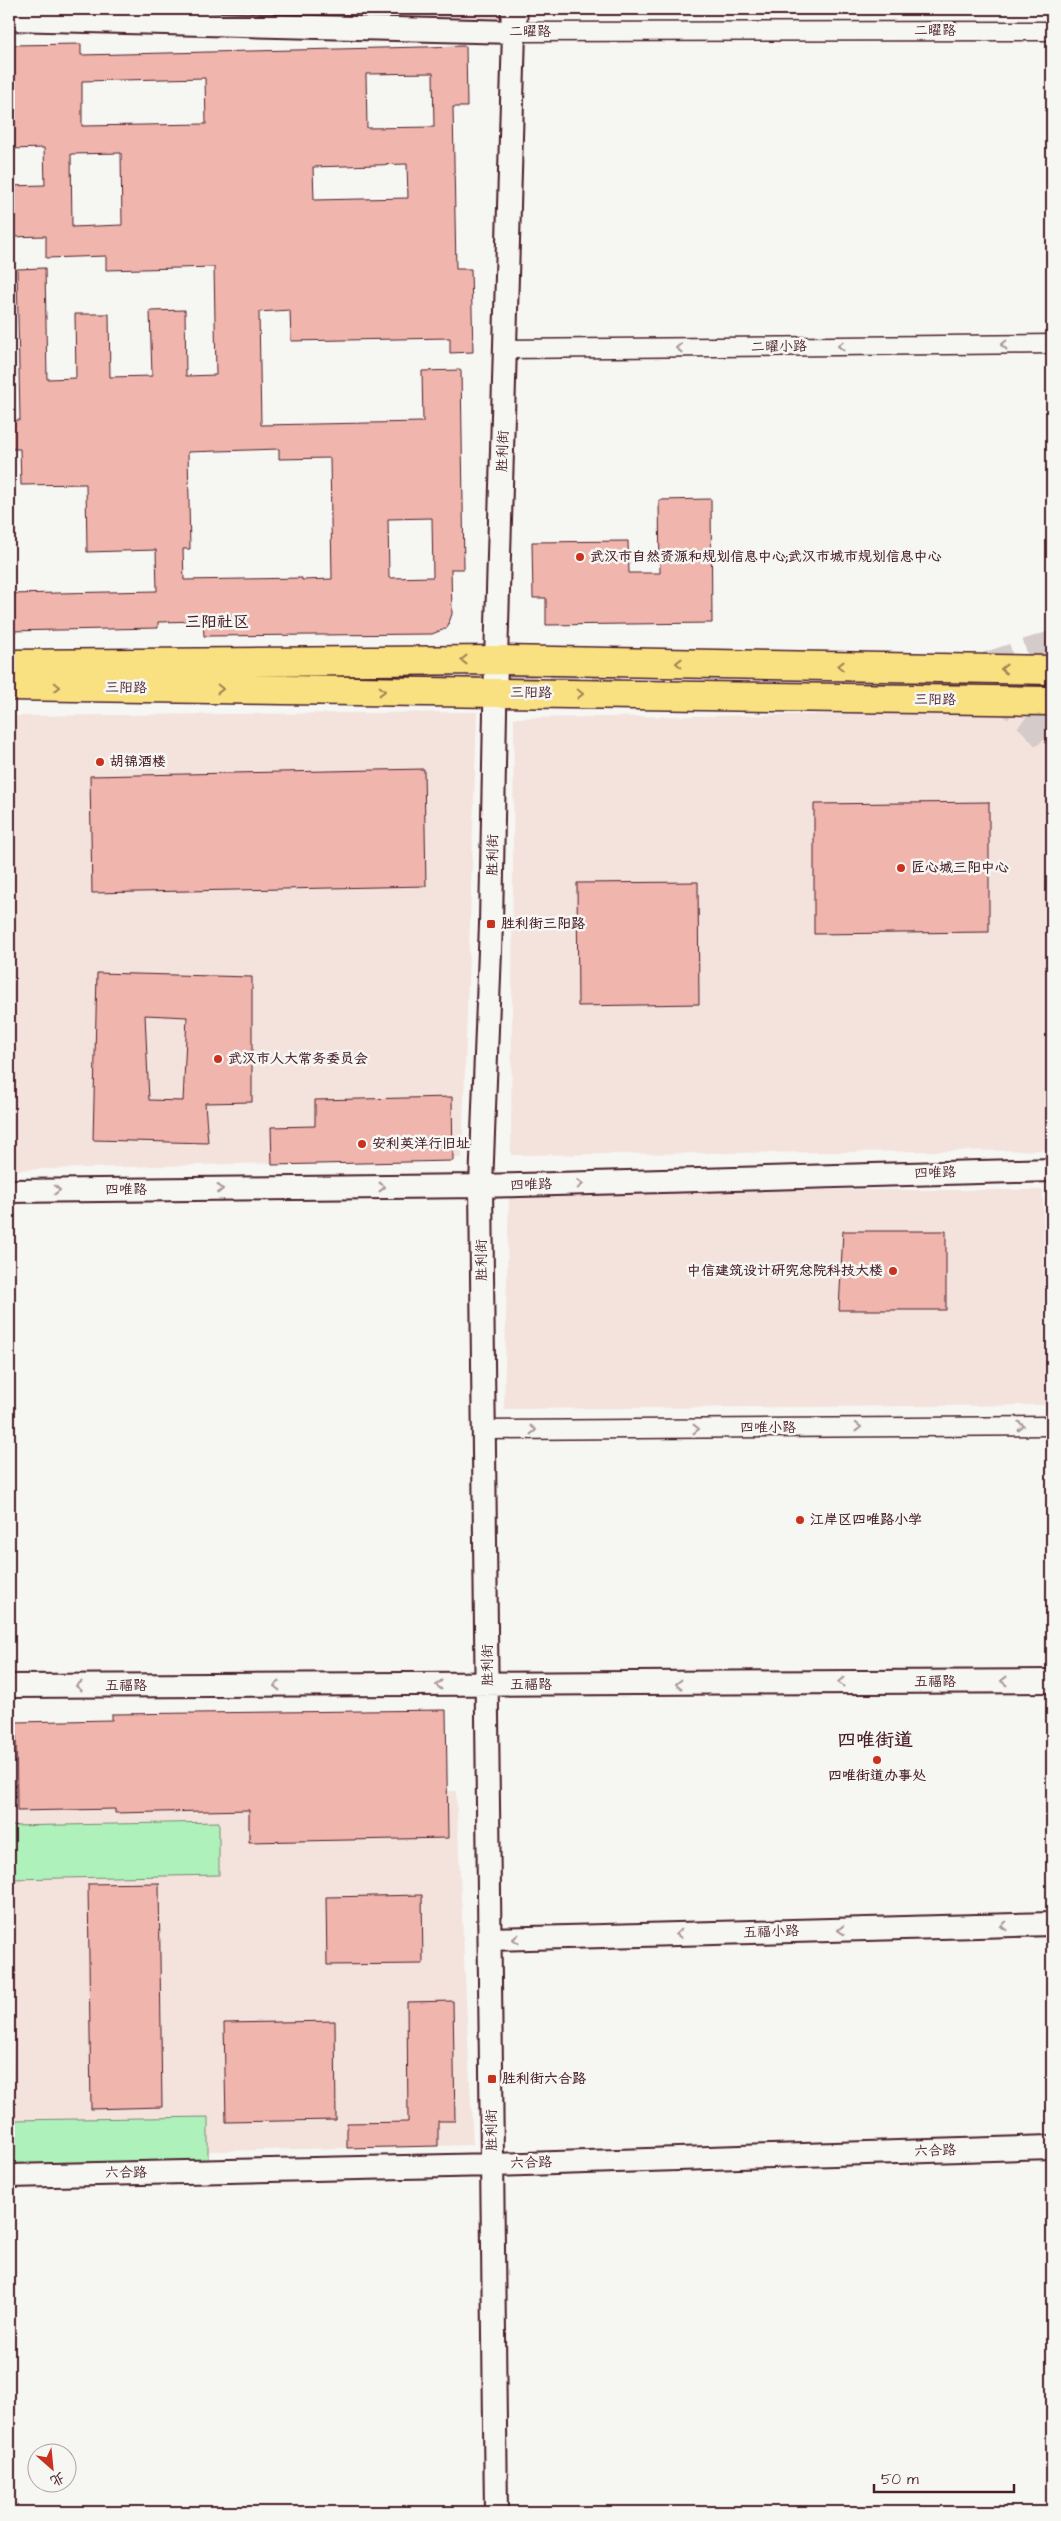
<svg xmlns="http://www.w3.org/2000/svg" width="1061" height="2521" viewBox="0 0 1061 2521" font-family="'Architects Daughter','LXGW WenKai TC',sans-serif">
  <rect width="100%" height="100%" fill="#f6f6f2"/>
  <filter id="ink" filterUnits="userSpaceOnUse"><feTurbulence type="fractalNoise" baseFrequency=".02" numOctaves="2"/><feDisplacementMap in="SourceGraphic" scale="10" xChannelSelector="R" yChannelSelector="G"/><feConvolveMatrix kernelMatrix="1 2 1 2 8 2 1 2 1" color-interpolation-filters="sRGB"/></filter>
  <g filter="url(#ink)">
    <path fill="#f4e2dd" d="M 9,9 L 507,9 L 507,22 Z
      M 477,712 L 462,1158 L 9,1170 L 9,716 Z
      M 1052,712 L 1052,1150 L 511,1155 L 514,718 Z
      M 509,1190 L 1043,1190 L 1045,1405 L 504,1409 Z
      M 456,1791 L 473,2145 L 9,2156 L 9,1801 Z"/>
    <path fill="#aef1ba" stroke="#7c8872" d="M 219,1822 L 219,1875 L 9,1879 L 9,1826 Z
      M 9,2015 L 11,2015 L 13,2120 L 208,2117 L 208,2163 L 9,2167 Z"/>
    <path fill="#f0b5ac" stroke="#4a1f2b" fill-rule="evenodd" d="M 81,44 L 81,55 L 466,46 L 467,107 L 453,107 L 456,269 L 471,269 L 473,352 L 450,353 L 450,338 L 291,341 L 290,310 L 259,312 L 261,425 L 423,422 L 422,371 L 461,370 L 464,569 L 451,569 L 452,614 L 447,628 L 432,634 L 204,636 L 203,621 L 158,622 L 158,628 L 9,631 L 9,594 L 157,591 L 156,550 L 87,552 L 86,484 L 21,485 L 20,449 L 9,449 L 9,421 L 20,420 L 17,269 L 45,268 L 47,379 L 76,378 L 75,314 L 109,314 L 110,377 L 152,376 L 150,311 L 185,310 L 186,376 L 216,375 L 214,267 L 106,270 L 106,256 L 46,258 L 46,236 L 9,237 L 9,186 L 45,185 L 44,148 L 9,149 L 9,45 ZM 433,73 L 434,127 L 367,128 L 366,74 ZM 205,78 L 206,124 L 82,126 L 82,81 ZM 121,153 L 122,225 L 72,227 L 71,154 ZM 407,164 L 408,198 L 314,200 L 313,167 ZM 279,449 L 279,459 L 330,458 L 332,579 L 302,580 L 302,578 L 184,580 L 183,549 L 190,549 L 188,452 ZM 432,518 L 433,577 L 389,578 L 388,519 Z
      M 711,499 L 712,623 L 546,625 L 546,598 L 533,598 L 532,542 L 628,541 L 629,573 L 660,573 L 659,500 Z
      M 424,769 L 426,886 L 92,893 L 90,776 Z
      M 989,802 L 989,932 L 814,934 L 814,804 Z
      M 698,882 L 699,1004 L 578,1006 L 577,883 Z
      M 97,973 L 252,977 L 252,1102 L 205,1103 L 208,1143 L 93,1140 ZM 145,1015 L 187,1017 L 183,1101 L 149,1100 Z
      M 452,1097 L 453,1161 L 272,1165 L 271,1127 L 315,1126 L 315,1100 Z
      M 843,1231 L 946,1231 L 946,1310 L 839,1310 Z
      M 446,1710 L 448,1838 L 249,1842 L 249,1810 L 115,1813 L 115,1809 L 17,1811 L 16,1722 L 112,1720 L 112,1714 Z
      M 159,1883 L 162,2107 L 91,2109 L 88,1884 Z
      M 422,1895 L 423,1964 L 327,1965 L 326,1897 Z
      M 453,2001 L 455,2121 L 438,2121 L 438,2146 L 347,2148 L 347,2123 L 408,2122 L 407,2002 Z
      M 335,2021 L 336,2120 L 226,2122 L 224,2023 Z"/>
    <g fill="none" stroke-linecap="round" stroke-linejoin="round">
      <path stroke="#d4cbca" stroke-width="28" stroke-dasharray="28 14" stroke-linecap="butt" d="M 987,666 L 1052,645
        M 256,676 L 631,675
        M 991,696 C 1016,702 1036,725 1052,744"/>
      <g stroke="#4a1f2b" stroke-width="21">
        <path id="minor" d="M 514,32 L 1052,31
          M 506,349 L 1052,344
          M 485,1430 L 1052,1426"/>
      </g>
      <g stroke="#4a1f2b" stroke-width="26">
        <path id="tertiary" d="M 9,19 L 514,32 L 496,660 L 491,924 L 481,1186 L 496,2512
          M 9,1191 L 481,1186 L 1052,1170
          M 9,1686 L 1052,1681
          M 490,1939 L 1052,1924
          M 9,2176 L 493,2165 L 1052,2147"/>
      </g>
      <g stroke="#4a1f2b" stroke-width="29">
        <path id="secondary" d="M 514,32 L 514,9"/>
      </g>
      <g stroke="#4a1f2b" stroke-width="31">
        <path id="primary" d="M 9,664 L 496,660 L 1052,670
          M 9,686 L 1052,701"/>
      </g>
      <use href="#minor" stroke="#f6f6f2" stroke-width="18"/>
      <use href="#tertiary" stroke="#f6f6f2" stroke-width="22"/>
      <use href="#secondary" stroke="#f6f6f2" stroke-width="25"/>
      <use href="#primary" stroke="#f9e181" stroke-width="28"/>
    </g>
    <defs><path id="oneway-chevron" d="M-2-3.5L2.5 0L-2 3.5" fill="none" stroke-width="1.6" stroke-linecap="round" stroke-linejoin="round" transform="scale(1.25)"/></defs>
    <g stroke="#a99598">
      <use href="#oneway-chevron" transform="translate(1004 345) rotate(179)"/>
      <use href="#oneway-chevron" transform="translate(841 346) rotate(179)"/>
      <use href="#oneway-chevron" transform="translate(679 348) rotate(179)"/>
      <use href="#oneway-chevron" transform="translate(580 1184) rotate(-2)"/>
      <use href="#oneway-chevron" transform="translate(382 1187)"/>
      <use href="#oneway-chevron" transform="translate(220 1189)"/>
      <use href="#oneway-chevron" transform="translate(57 1190)"/>
      <use href="#oneway-chevron" transform="translate(1021 1426)"/>
      <use href="#oneway-chevron" transform="translate(858 1427)"/>
      <use href="#oneway-chevron" transform="translate(696 1429)"/>
      <use href="#oneway-chevron" transform="translate(533 1430)"/>
      <use href="#oneway-chevron" transform="translate(1004 1681) rotate(180)"/>
      <use href="#oneway-chevron" transform="translate(841 1682) rotate(180)"/>
      <use href="#oneway-chevron" transform="translate(679 1684) rotate(180)"/>
      <use href="#oneway-chevron" transform="translate(439 1685) rotate(180)"/>
      <use href="#oneway-chevron" transform="translate(79 1686) rotate(180)"/>
      <use href="#oneway-chevron" transform="translate(277 1686) rotate(180)"/>
      <use href="#oneway-chevron" transform="translate(1004 1926) rotate(178)"/>
      <use href="#oneway-chevron" transform="translate(841 1930) rotate(178)"/>
      <use href="#oneway-chevron" transform="translate(679 1934) rotate(178)"/>
      <use href="#oneway-chevron" transform="translate(516 1939) rotate(178)"/>
    </g>
    <g stroke="#a28056">
      <use href="#oneway-chevron" transform="translate(464 660) rotate(180)"/>
      <use href="#oneway-chevron" transform="translate(679 663) rotate(-179)"/>
      <use href="#oneway-chevron" transform="translate(841 666) rotate(-179)"/>
      <use href="#oneway-chevron" transform="translate(1004 669) rotate(-179)"/>
      <use href="#oneway-chevron" transform="translate(57 687) rotate(1)"/>
      <use href="#oneway-chevron" transform="translate(220 689) rotate(1)"/>
      <use href="#oneway-chevron" transform="translate(382 691) rotate(1)"/>
      <use href="#oneway-chevron" transform="translate(580 694) rotate(1)"/>
    </g>
  </g>
  <g fill="#c8321e" stroke="#f6f6f2" stroke-width="2">
    <circle cx="580" cy="557" r="5"/>
    <circle cx="100" cy="762" r="5"/>
    <circle cx="901" cy="868" r="5"/>
    <rect x="486" y="919" width="10" height="10" rx="2.5"/>
    <circle cx="218" cy="1059" r="5"/>
    <circle cx="362" cy="1144" r="5"/>
    <circle cx="893" cy="1271" r="5"/>
    <circle cx="800" cy="1520" r="5"/>
    <circle cx="877" cy="1760" r="5"/>
    <rect x="487" y="2074" width="10" height="10" rx="2.5"/>
  </g>
  <g text-anchor="middle" dominant-baseline="central" stroke-width="5" stroke-linejoin="round" paint-order="stroke">
    <g font-size="14" fill="#4a1f2b" stroke="#f6f6f2">
      <text x="935" y="31">二曜路</text>
      <text x="530" y="32">二曜路</text>
      <text transform="translate(779 347) rotate(-1)">二曜小路</text>
      <text transform="translate(503 451) rotate(-88)">胜利街</text>
      <text transform="translate(126 688) rotate(1)">三阳路</text>
      <text transform="translate(531 693) rotate(1)">三阳路</text>
      <text transform="translate(935 700) rotate(1)">三阳路</text>
      <text transform="translate(493 855) rotate(-89)">胜利街</text>
      <text transform="translate(935 1173) rotate(-2)">四唯路</text>
      <text transform="translate(531 1185) rotate(-2)">四唯路</text>
      <text x="126" y="1190">四唯路</text>
      <text transform="translate(482 1260) rotate(-91)">胜利街</text>
      <text x="768" y="1428">四唯小路</text>
      <text transform="translate(488 1665) rotate(-91)">胜利街</text>
      <text x="935" y="1682">五福路</text>
      <text x="531" y="1685">五福路</text>
      <text x="126" y="1686">五福路</text>
      <text transform="translate(771 1932) rotate(-2)">五福小路</text>
      <text transform="translate(492 2130) rotate(-91)">胜利街</text>
      <text transform="translate(935 2151) rotate(-2)">六合路</text>
      <text transform="translate(531 2163) rotate(-2)">六合路</text>
      <text transform="translate(126 2173) rotate(-1)">六合路</text>
    </g>
    <g font-size="14" font-weight="bold" fill="#4a1f2b" stroke="#f6f6f2" text-anchor="start">
      <text x="590" y="557">武汉市自然资源和规划信息中心;武汉市城市规划信息中心</text>
      <text x="110" y="762">胡锦酒楼</text>
      <text x="911" y="868">匠心城三阳中心</text>
      <text x="501" y="924">胜利街三阳路</text>
      <text x="228" y="1059">武汉市人大常务委员会</text>
      <text x="372" y="1144">安利英洋行旧址</text>
      <text x="883" y="1271" text-anchor="end">中信建筑设计研究总院科技大楼</text>
      <text x="810" y="1520">江岸区四唯路小学</text>
      <text x="877" y="1776" text-anchor="middle">四唯街道办事处</text>
      <text x="502" y="2079">胜利街六合路</text>
    </g>
    <g font-size="16" font-weight="bold" fill="#4a1f2b" stroke="#f6f6f2">
      <text x="217" y="622">三阳社区</text>
    </g>
    <g font-size="19" font-weight="bold" fill="#4a1f2b" stroke="#f6f6f2">
      <text x="875" y="1740">四唯街道</text>
    </g>
  </g>
  <rect width="1061" height="2521" fill="none" stroke="#f6f6f2" stroke-width="30"/>
  <rect x="15" y="15" width="1031" height="2491" fill="none" stroke="#4a1f2b" stroke-width="2" filter="url(#ink)"/>
  <g transform="translate(52 2468) rotate(153)"><circle r="24" fill="#f6f6f2" stroke="#b1a0a2"/>
  <path d="M0-4L9 19L0 12L-9 19Z" fill="#c8321e"/>
  <text y="-8" font-size="14" font-weight="bold" text-anchor="middle" fill="#4a1f2b">北</text>
  </g>
  <path d="M874 2484v8h140v-8" fill="none" stroke="#4a1f2b" stroke-width="2.5"/>
  <text x="881" y="2484" font-size="15" fill="#4a1f2b" stroke="#f6f6f2" stroke-width="4" paint-order="stroke">50 m</text>
</svg>
